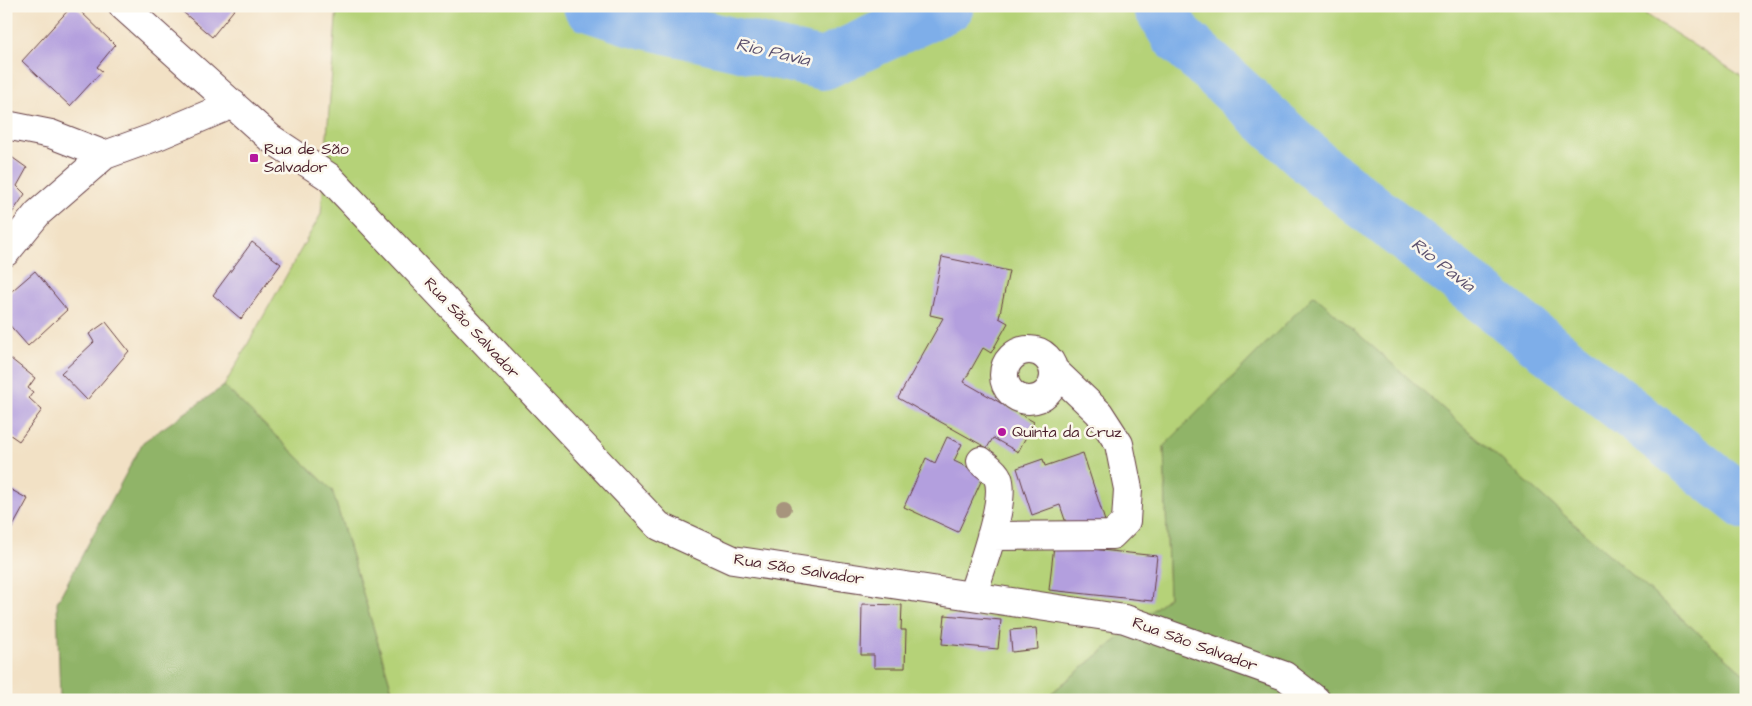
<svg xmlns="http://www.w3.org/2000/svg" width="1752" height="706" viewBox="0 0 1752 706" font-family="'Architects Daughter',sans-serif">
  <rect width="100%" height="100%" fill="#fbf7ec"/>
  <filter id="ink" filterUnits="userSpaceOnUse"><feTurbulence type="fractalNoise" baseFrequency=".02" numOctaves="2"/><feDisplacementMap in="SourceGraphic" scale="10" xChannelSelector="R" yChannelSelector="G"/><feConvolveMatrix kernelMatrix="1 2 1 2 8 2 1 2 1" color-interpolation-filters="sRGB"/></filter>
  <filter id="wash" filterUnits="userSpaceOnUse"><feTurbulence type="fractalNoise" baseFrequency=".0096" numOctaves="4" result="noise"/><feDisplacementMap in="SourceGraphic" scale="20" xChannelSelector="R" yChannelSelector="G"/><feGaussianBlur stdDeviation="1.12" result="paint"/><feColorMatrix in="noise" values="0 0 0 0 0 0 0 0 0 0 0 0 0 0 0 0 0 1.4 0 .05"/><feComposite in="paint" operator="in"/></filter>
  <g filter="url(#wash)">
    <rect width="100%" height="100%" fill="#f2e1c5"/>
    <path fill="#b5d278" stroke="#807852" d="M 337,6 L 1633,6 L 1746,79 L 1746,675 L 1314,296 L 1164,446 L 1169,597 L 1043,700 L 395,700 L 332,490 L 224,386 L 321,214 Z"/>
    <path fill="#90b468" stroke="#6d6a4a" d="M 1314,295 L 1746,675 L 1746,700 L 1043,700 L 1169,597 L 1164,446 Z
      M 224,386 L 332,490 L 395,700 L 60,700 L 57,602 L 143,442 Z"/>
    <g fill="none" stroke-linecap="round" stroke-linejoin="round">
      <path stroke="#7eaee9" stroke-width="52" d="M 589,6 L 632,20 L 823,64 L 948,6
        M 1159,6 L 1176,35 L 1323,171 L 1746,504"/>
    </g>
    <g id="blocks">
      <path fill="#b39fde" d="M 72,6 L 75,6 L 115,45 L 97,67 L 102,71 L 70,106 L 22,61 Z
        M 176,6 L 237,6 L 212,37 Z
        M 6,153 L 27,168 L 17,186 L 25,194 L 6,222 Z
        M 252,242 L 281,264 L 241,319 L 213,295 Z
        M 942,257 L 1009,271 L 999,318 L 1008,323 L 991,353 L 983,348 L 964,382 L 1034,422 L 1018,452 L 993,438 L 987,448 L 898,398 L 943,318 L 930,315 Z
        M 35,271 L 67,310 L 28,346 L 6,321 L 6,296 Z
        M 106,322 L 129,351 L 87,400 L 61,373 L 94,342 L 89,334 Z
        M 6,355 L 35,378 L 28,388 L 33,392 L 29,398 L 42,410 L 19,441 L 6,432 Z
        M 947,437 L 962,444 L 954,461 L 984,475 L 958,532 L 904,507 L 926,458 L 935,463 Z
        M 1083,453 L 1105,521 L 1069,532 L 1060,505 L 1032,515 L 1017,468 L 1043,459 L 1045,466 Z
        M 6,480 L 10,482 L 8,488 L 28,499 L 6,539 Z
        M 1054,545 L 1157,556 L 1152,601 L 1049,590 Z
        M 862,604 L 902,605 L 901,630 L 906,630 L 905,668 L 874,668 L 874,655 L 861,655 Z
        M 945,615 L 1001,620 L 998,649 L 942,644 Z
        M 1036,628 L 1038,649 L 1012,652 L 1010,630 Z"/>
    </g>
  </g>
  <g filter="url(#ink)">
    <use href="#blocks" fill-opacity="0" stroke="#633c42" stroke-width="1"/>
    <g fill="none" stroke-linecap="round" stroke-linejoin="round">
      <g stroke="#633c42" stroke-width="30">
        <path id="minor" d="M 123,6 L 270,138 L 329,177 L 659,526 L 733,560 L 1125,619 L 1285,676 L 1316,700
          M 6,125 L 51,134 L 105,155
          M 6,252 L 38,213 L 105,155 L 155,137 L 233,104
          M1004 375a25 25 0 1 1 50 0a25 25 0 1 1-50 0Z
          M 991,536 L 1112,535 L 1126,521 L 1128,489 L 1119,444 L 1099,413 L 1054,370
          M 972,596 C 980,571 1007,501 998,478 C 995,471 987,466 981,461"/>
      </g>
      <use href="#minor" stroke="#fff" stroke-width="28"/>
    </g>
    <circle fill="#a7947d" cx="784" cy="508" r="8"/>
  </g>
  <g fill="#b5179e" stroke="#fbf7ec" stroke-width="2">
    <rect x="249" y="153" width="10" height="10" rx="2.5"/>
    <circle cx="1002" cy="432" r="5"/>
  </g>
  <g text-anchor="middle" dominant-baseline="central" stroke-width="5" stroke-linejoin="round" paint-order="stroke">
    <g font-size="16" fill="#4a1f2b" stroke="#fbf7ec" text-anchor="start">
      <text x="264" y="149">Rua de São<tspan x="264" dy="18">Salvador</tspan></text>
      <text x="1012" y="432">Quinta da Cruz</text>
    </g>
    <g font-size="16" fill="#4a1f2b" stroke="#fbf7ec">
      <text transform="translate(472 328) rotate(47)">Rua São Salvador</text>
      <text transform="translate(799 569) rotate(9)">Rua São Salvador</text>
      <text transform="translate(1195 644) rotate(20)">Rua São Salvador</text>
    </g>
    <g font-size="18" font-style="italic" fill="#5c516e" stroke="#fbf7ec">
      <text transform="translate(773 52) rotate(13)">Rio Pavia</text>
      <text transform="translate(1443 265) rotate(38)">Rio Pavia</text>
    </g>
  </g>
  <rect width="1752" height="706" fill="none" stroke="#fbf7ec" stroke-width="25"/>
</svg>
